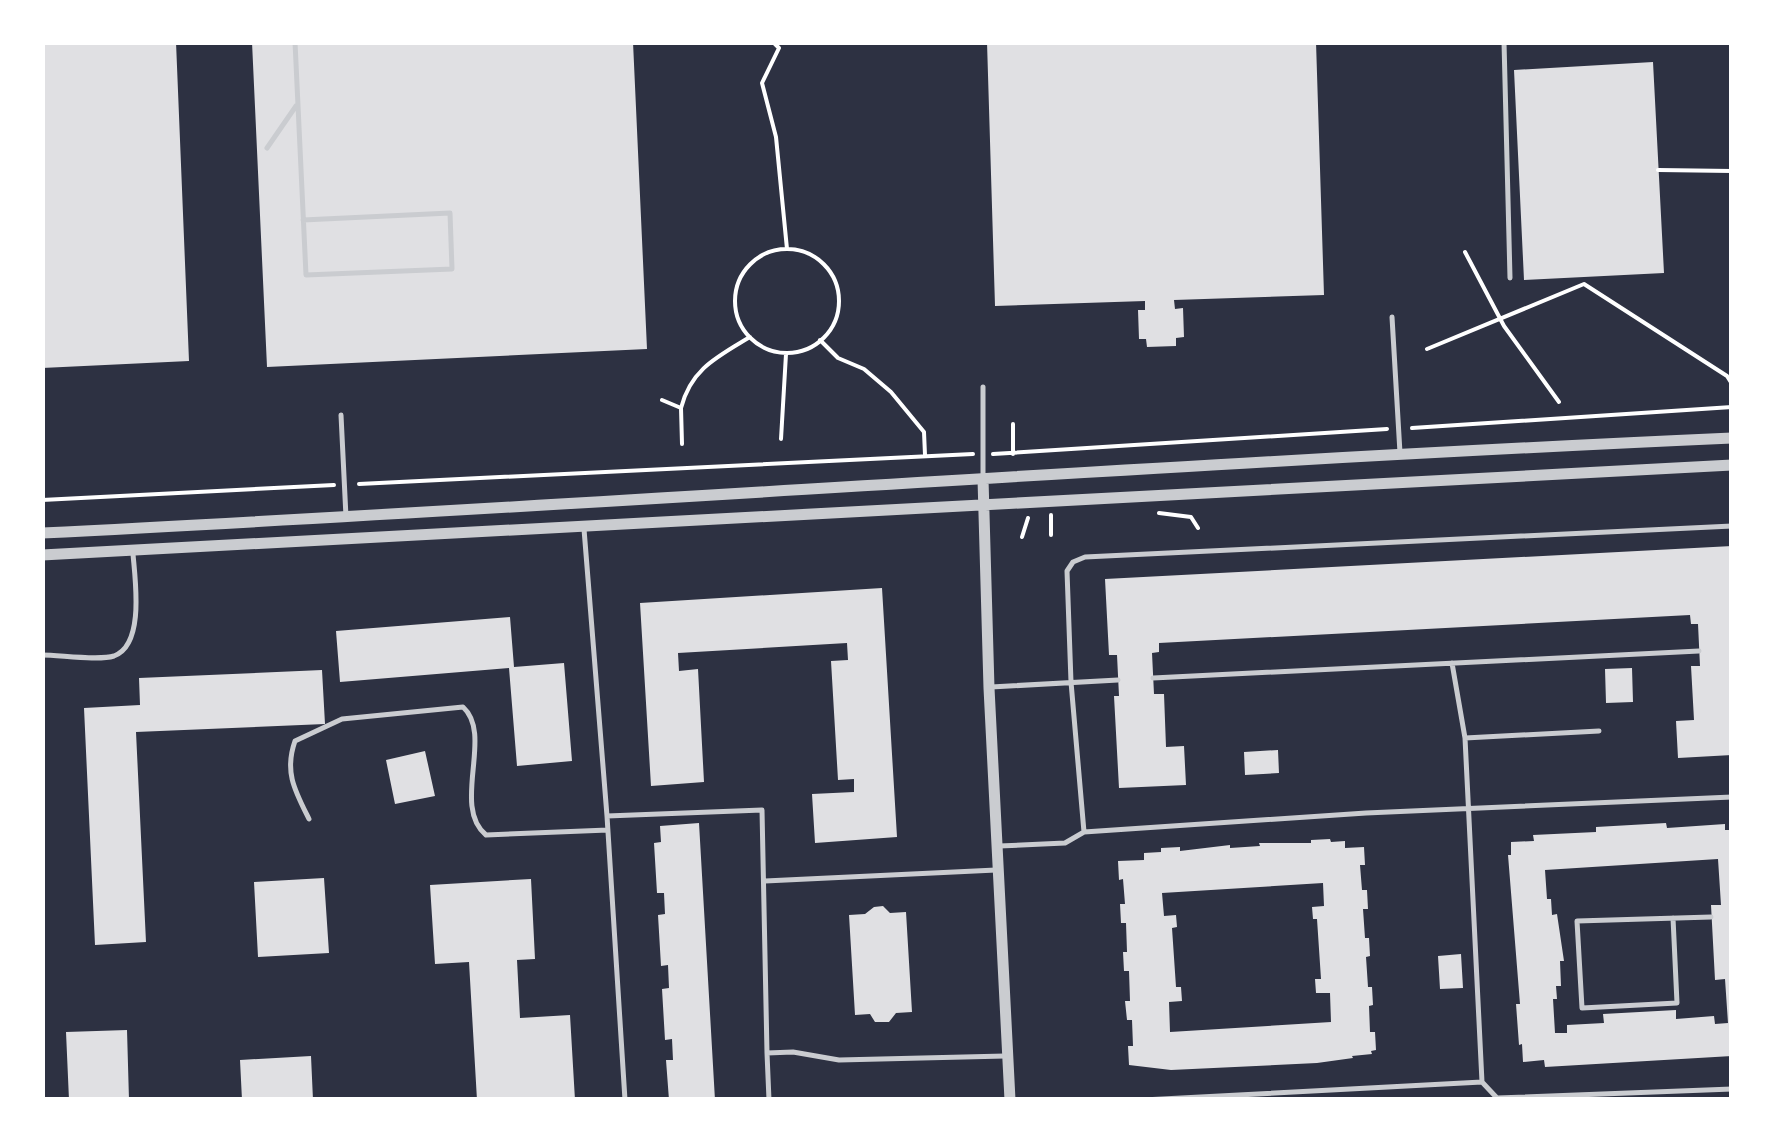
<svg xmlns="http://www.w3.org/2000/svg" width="1774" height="1142" viewBox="0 0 1774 1142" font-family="Barlow,sans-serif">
  <rect width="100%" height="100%" fill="#2d3142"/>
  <path fill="#e0e0e3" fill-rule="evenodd" d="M 42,42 L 176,42 L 189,361 L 42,368 Z
    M 252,42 L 633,42 L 647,349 L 267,367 Z
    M 987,42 L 1316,42 L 1324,295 L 1174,300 L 1175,309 L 1183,308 L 1184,337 L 1176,338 L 1176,346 L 1147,347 L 1146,339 L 1139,339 L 1138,310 L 1145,310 L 1145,301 L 995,306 Z
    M 1653,62 L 1664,273 L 1524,280 L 1514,70 Z
    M 1732,546 L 1732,755 L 1678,758 L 1676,721 L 1694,720 L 1691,666 L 1700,666 L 1698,624 L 1691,624 L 1690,615 L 1159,643 L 1159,652 L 1152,653 L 1154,694 L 1164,694 L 1166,747 L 1184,746 L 1186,785 L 1119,788 L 1114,696 L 1119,696 L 1117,655 L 1109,655 L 1105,579 Z
    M 882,588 L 897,837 L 815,843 L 812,794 L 854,792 L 854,779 L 838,780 L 831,661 L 848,660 L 847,643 L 678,653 L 679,671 L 698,669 L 704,782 L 651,786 L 640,603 Z
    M 510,617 L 514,667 L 564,663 L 572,761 L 517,766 L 509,668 L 340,682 L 336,631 Z
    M 1632,668 L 1633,702 L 1606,703 L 1605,669 Z
    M 322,670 L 325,724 L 136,732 L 146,942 L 95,945 L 84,708 L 140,705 L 139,678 Z
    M 1278,750 L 1279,773 L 1245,775 L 1244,752 Z
    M 425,751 L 435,796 L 395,804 L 386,760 Z
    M 699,823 L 715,1100 L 669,1100 L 666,1060 L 673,1060 L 672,1039 L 665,1040 L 662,989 L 669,988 L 668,965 L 661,966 L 658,915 L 665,914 L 664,893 L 657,893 L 654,843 L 661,842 L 660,826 Z
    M 1666,823 L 1667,828 L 1725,824 L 1725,830 L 1732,830 L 1732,1056 L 1545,1067 L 1544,1060 L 1523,1062 L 1522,1044 L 1519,1045 L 1516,1004 L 1520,1004 L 1508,855 L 1511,855 L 1511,842 L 1534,841 L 1533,835 L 1596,832 L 1596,827 ZM 1718,859 L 1721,905 L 1711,905 L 1715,980 L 1725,979 L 1728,1023 L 1715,1024 L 1714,1016 L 1676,1019 L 1676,1010 L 1603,1014 L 1604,1023 L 1567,1025 L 1567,1033 L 1555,1033 L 1553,999 L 1557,999 L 1556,986 L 1561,986 L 1560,961 L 1564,961 L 1557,914 L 1552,915 L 1551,899 L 1547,899 L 1545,870 Z
    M 1330,839 L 1331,842 L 1345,841 L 1345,848 L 1364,847 L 1365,865 L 1360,865 L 1362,890 L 1367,890 L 1368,909 L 1363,909 L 1365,938 L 1369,938 L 1370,956 L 1366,957 L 1368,987 L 1372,987 L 1373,1005 L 1369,1006 L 1370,1032 L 1375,1032 L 1376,1050 L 1371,1051 L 1372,1054 L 1352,1056 L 1353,1058 L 1317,1063 L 1171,1070 L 1129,1065 L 1128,1046 L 1133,1046 L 1132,1020 L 1127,1020 L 1125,1001 L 1130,1001 L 1129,971 L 1124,971 L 1123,952 L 1127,952 L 1126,923 L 1121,923 L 1120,904 L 1125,904 L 1123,879 L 1119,880 L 1118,861 L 1144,860 L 1144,853 L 1161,852 L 1161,848 L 1180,847 L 1180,851 L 1230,845 L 1230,848 L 1260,846 L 1259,843 L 1311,843 L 1311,840 ZM 1323,883 L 1324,906 L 1312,907 L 1313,919 L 1317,919 L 1321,979 L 1315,979 L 1316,993 L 1330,993 L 1331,1022 L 1170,1032 L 1169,1002 L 1182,1001 L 1181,987 L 1176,987 L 1172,928 L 1177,927 L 1176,915 L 1164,916 L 1162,893 Z
    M 324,878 L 329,953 L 258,957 L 254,882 Z
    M 531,879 L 535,959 L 517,960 L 520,1018 L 570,1015 L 575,1100 L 477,1100 L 469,962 L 435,964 L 430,885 Z
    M 883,906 L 890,913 L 906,912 L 912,1012 L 896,1013 L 889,1022 L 875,1022 L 870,1014 L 855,1015 L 849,915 L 865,914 L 874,907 Z
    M 1461,954 L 1463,988 L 1440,989 L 1438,956 Z
    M 127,1030 L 129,1100 L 69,1100 L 66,1032 Z
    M 311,1056 L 313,1100 L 242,1100 L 240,1060 Z"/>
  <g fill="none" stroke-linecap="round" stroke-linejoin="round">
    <path stroke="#fff" stroke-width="4" d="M 773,42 L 779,48 L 762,83 L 776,137 L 787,249
      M 1658,170 L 1732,171
      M735 301a52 52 0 1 1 104 0a52 52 0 1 1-104 0Z
      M 1465,252 L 1504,326 L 1559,402
      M 820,340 L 838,358 L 864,369 L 891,392 L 924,432 L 925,455
      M 1427,349 L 1584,284 L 1727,376 L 1732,384
      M 662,400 L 681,408 L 682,444
      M 681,408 C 691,369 717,357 750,337
      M 1013,424 L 1013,454
      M 1412,428 L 1732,407
      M 781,439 L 786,354
      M 993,454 L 1387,429
      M 359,484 L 973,454
      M 42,500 L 334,485
      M 1159,513 L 1191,517 L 1198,528
      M 1051,515 L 1051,535
      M 1022,537 L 1028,518"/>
    <path stroke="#caccd0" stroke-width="5" d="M 295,42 C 299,120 302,198 306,275 L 452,269 L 450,213 L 303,220
      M 1504,42 L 1510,278
      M 267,148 L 296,106
      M 1392,317 L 1400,453
      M 341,415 L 346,517
      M 983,476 L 983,387
      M 584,529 L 607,816 L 625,1100
      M 42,655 C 60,655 98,661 114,656 C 145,645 135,579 133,554
      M 1452,663 L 1465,738
      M 1153,678 L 1699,651
      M 991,687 L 1118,680
      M 607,816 L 762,810 L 767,1053
      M 309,819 C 295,791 284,772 295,741 L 342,719 L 463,707 C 494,735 451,806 486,835 L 608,830
      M 1084,832 L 1071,682 L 1067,571 L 1073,562 L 1085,557 L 1732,526
      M 999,846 L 1065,843 L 1084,832 L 1366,813 L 1732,797
      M 765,881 L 996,870
      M 1673,918 L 1677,1003 L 1582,1008 L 1577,921 L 1711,917
      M 1482,1082 L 1497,1098 L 1732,1089
      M 769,1100 L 767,1053 L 793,1052 L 839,1060 L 1005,1056
      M 1143,1100 L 1482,1082 L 1465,738 L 1599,731"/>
    <path stroke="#caccd0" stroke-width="11" d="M 983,479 L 989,688 L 1010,1100
      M 42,533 C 606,505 1168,463 1732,438
      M 42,555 L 1732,465"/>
  </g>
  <rect width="1774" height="1142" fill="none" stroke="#ffffff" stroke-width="90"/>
</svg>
